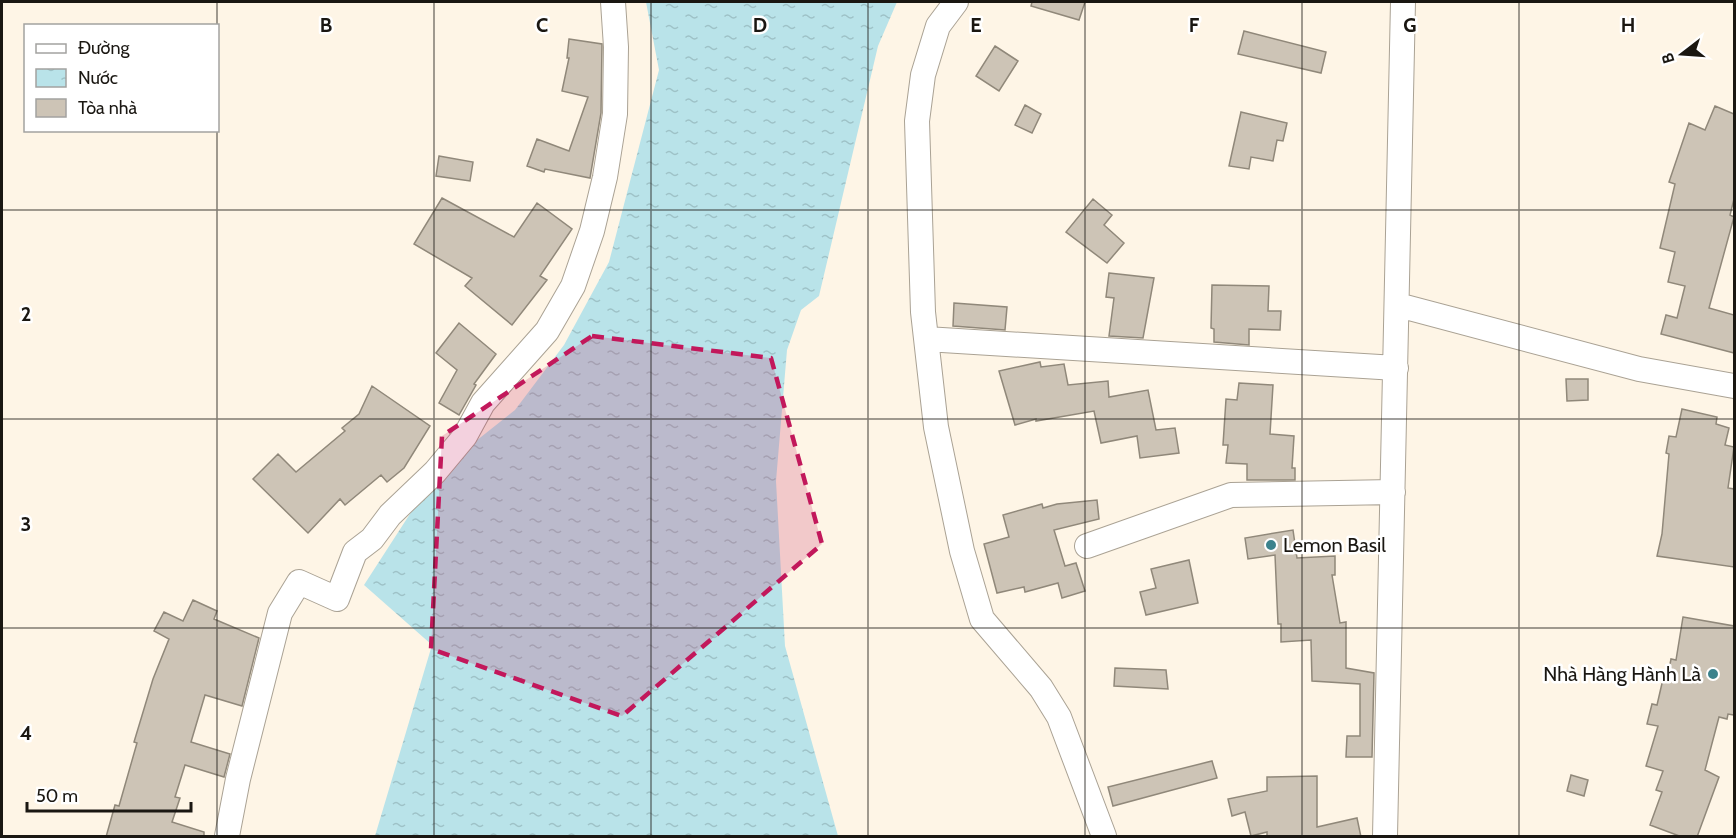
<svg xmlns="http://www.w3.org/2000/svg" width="1736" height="838" viewBox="0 0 1736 838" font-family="Cabin,sans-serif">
  <defs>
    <pattern id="water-ripples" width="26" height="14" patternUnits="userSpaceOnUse" patternTransform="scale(1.5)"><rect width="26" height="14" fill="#b9e3e9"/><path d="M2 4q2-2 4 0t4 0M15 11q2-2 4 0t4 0" fill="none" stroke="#9ec2c7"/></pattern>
  </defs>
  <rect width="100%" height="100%" fill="#fef5e6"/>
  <path fill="url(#water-ripples)" d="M 646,2 L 897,2 L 878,46 L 819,296 L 801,310 L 787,350 L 776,481 L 785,646 L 838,836 L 375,836 L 432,645 L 364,585 L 417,503 L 452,460 L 515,410 L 564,345 L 609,262 L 659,70 Z"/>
  <path fill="#cdc4b6" stroke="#90887a" stroke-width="1.5" d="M 1032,2 L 1085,2 L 1079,20 L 1031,6 Z
    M 1244,31 L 1326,52 L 1321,73 L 1238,54 Z
    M 569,39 L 602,44 L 601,113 L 590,178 L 545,169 L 544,172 L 527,166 L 537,139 L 569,151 L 588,97 L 562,91 L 569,58 L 567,58 Z
    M 995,46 L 1018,61 L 999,91 L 976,76 Z
    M 1025,105 L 1041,114 L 1032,133 L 1015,125 Z
    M 1715,106 L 1734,114 L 1734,199 L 1730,215 L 1734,217 L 1709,308 L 1734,315 L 1734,353 L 1661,334 L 1666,315 L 1677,318 L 1685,286 L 1668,282 L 1675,252 L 1660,248 L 1675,184 L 1669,182 L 1689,123 L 1705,130 Z
    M 1241,112 L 1287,123 L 1283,141 L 1277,140 L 1273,161 L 1251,157 L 1249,169 L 1229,166 Z
    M 439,156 L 473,162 L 470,181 L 436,176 Z
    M 442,198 L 514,237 L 537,203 L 572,229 L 540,276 L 547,280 L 512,325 L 465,286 L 472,278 L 414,244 Z
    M 1093,199 L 1112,215 L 1104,225 L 1124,243 L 1107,263 L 1066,232 Z
    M 1109,273 L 1154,278 L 1143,338 L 1109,336 L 1114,298 L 1106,297 Z
    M 1212,285 L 1269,286 L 1268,311 L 1281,311 L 1280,330 L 1249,329 L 1249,345 L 1214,342 L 1214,329 L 1211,328 Z
    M 954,303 L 1007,307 L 1005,330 L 953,326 Z
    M 459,323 L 496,354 L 474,384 L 476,385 L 459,415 L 439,403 L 457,370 L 436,353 Z
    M 1040,362 L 1041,367 L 1064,364 L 1068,385 L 1108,381 L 1109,397 L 1148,390 L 1156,430 L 1175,428 L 1179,453 L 1140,458 L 1137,436 L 1101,443 L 1094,411 L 1036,421 L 1036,419 L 1015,425 L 999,371 Z
    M 1566,379 L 1588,379 L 1588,400 L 1567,401 Z
    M 1239,383 L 1273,385 L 1270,434 L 1294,436 L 1292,468 L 1295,468 L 1295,480 L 1247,480 L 1247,464 L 1226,463 L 1228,445 L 1223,445 L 1226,399 L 1237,400 Z
    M 372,386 L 430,426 L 404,468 L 387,482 L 381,475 L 345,505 L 340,499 L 308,533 L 253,479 L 278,454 L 296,472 L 345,431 L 342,428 L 359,414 Z
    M 1682,409 L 1717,417 L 1716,424 L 1729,428 L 1725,445 L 1734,447 L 1728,488 L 1734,489 L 1734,567 L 1657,556 L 1662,534 L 1669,454 L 1666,453 L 1669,436 L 1676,437 Z
    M 1097,500 L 1099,519 L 1054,530 L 1065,566 L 1076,563 L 1085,591 L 1062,598 L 1058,583 L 1025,592 L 1024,587 L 997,593 L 984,544 L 1009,537 L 1003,515 L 1042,504 L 1043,508 L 1057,504 Z
    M 1293,530 L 1297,558 L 1335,556 L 1335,575 L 1332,575 L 1340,623 L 1346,622 L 1346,668 L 1374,673 L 1372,757 L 1346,757 L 1347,736 L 1360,736 L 1360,684 L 1312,681 L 1311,640 L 1281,642 L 1281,624 L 1278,624 L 1275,555 L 1248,559 L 1245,538 Z
    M 1189,560 L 1198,603 L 1146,615 L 1140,592 L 1156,588 L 1151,569 Z
    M 193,600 L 217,611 L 214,619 L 259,638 L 242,706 L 205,695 L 191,742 L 230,754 L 224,777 L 185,765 L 175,797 L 180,798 L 172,822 L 204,832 L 204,837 L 106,837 L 115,805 L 119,806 L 137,743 L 134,742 L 153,679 L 169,639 L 154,631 L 164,612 L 183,621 Z
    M 1683,617 L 1734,626 L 1734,715 L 1728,714 L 1727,719 L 1719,717 L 1705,770 L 1719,777 L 1697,837 L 1682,837 L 1650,825 L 1662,792 L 1656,790 L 1663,771 L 1646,766 L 1658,726 L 1647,724 L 1652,704 L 1657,705 L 1663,679 L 1667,680 L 1671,659 L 1676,660 Z
    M 1115,668 L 1166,670 L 1168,689 L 1114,686 Z
    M 1212,761 L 1217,778 L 1113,806 L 1108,787 Z
    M 1571,775 L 1588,780 L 1584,796 L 1567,791 Z
    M 1317,776 L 1317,827 L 1357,818 L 1361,837 L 1267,837 L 1267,832 L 1251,836 L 1245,812 L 1232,816 L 1228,799 L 1267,791 L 1267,777 Z"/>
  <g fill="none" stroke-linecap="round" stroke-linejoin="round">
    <g stroke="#aaa294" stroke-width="26">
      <path id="street" d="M 956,2 L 938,26 L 923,75 L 917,121 L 923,312 L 936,427 L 962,551 L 982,619 L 1041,688 L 1059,717 L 1104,836
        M 1398,305 L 1639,369 L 1734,386
        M 926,339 L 1396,368
        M 1087,546 L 1231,495 L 1393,492
        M 227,836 L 238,779 L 280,613 L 299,582 L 337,599 L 355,552 L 372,539 L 390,515 L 435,472 L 465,436 L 483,403 L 547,331 L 573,286 L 592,231 L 605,177 L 615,114 L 616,47 L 613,2
        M 1385,836 L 1403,2"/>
    </g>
    <use href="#street" stroke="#fff" stroke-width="24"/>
  </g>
  <path fill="#c2185b" fill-opacity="0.2" stroke="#c2185b" stroke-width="4.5" stroke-dasharray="12 8" stroke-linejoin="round" d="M 592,336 L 771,358 L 822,544 L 622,716 L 431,649 L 442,436 Z"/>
  <path fill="none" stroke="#1a1712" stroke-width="1.5" stroke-opacity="0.55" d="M 217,2 L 217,26M 434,2 L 434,836M 651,2 L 651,836M 868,2 L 868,836M 1085,2 L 1085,836M 1302,2 L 1302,836M 1519,2 L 1519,836M 217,130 L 217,836M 2,210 L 1734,210M 2,419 L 1734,419M 2,628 L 1734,628"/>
  <g fill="#3b828c" stroke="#fff" stroke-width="2">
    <circle cx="1271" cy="545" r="6"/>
    <circle cx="1713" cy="674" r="6"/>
  </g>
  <g text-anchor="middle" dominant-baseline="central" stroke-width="5" stroke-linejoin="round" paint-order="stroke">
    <g font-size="20" fill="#1a1712" stroke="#fff" text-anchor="start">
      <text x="1283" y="545">Lemon Basil</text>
      <text x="1701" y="674" text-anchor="end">Nhà Hàng Hành Là</text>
    </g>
  </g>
  <g font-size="20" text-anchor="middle" font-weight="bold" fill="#1a1712" stroke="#fff" stroke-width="5" stroke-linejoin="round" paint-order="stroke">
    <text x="326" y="32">B</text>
    <text x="542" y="32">C</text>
    <text x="760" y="32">D</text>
    <text x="976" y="32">E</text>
    <text x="1194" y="32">F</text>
    <text x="1410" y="32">G</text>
    <text x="1628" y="32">H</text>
    <text x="26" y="321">2</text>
    <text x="26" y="531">3</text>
    <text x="26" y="740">4</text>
  </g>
  <rect width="1736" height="838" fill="none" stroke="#1a1712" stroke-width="6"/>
  <rect x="24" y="24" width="195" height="108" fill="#ffffff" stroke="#a3a2a0" stroke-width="1.5"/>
  <rect x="36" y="44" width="30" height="9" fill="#ffffff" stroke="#a3a2a0" stroke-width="1.5"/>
  <text x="78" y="54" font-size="18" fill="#1a1712">Đường</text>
  <rect x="36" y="69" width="30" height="18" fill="url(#water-ripples)" stroke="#a3a2a0" stroke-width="1.5"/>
  <text x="78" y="84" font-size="18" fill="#1a1712">Nước</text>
  <rect x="36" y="99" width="30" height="18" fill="#cdc4b6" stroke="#a3a2a0" stroke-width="1.5"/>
  <text x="78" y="114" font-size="18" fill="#1a1712">Tòa nhà</text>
  <g transform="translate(1682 54) rotate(253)" stroke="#ffffff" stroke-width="4.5" paint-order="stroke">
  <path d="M0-4.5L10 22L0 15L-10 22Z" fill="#1a1712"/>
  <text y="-9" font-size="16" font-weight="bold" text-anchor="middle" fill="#1a1712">B</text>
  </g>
  <path d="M27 802v9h164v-9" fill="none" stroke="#1a1712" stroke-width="3"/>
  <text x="36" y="802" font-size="18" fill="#1a1712" stroke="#ffffff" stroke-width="4.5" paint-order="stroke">50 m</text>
</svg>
